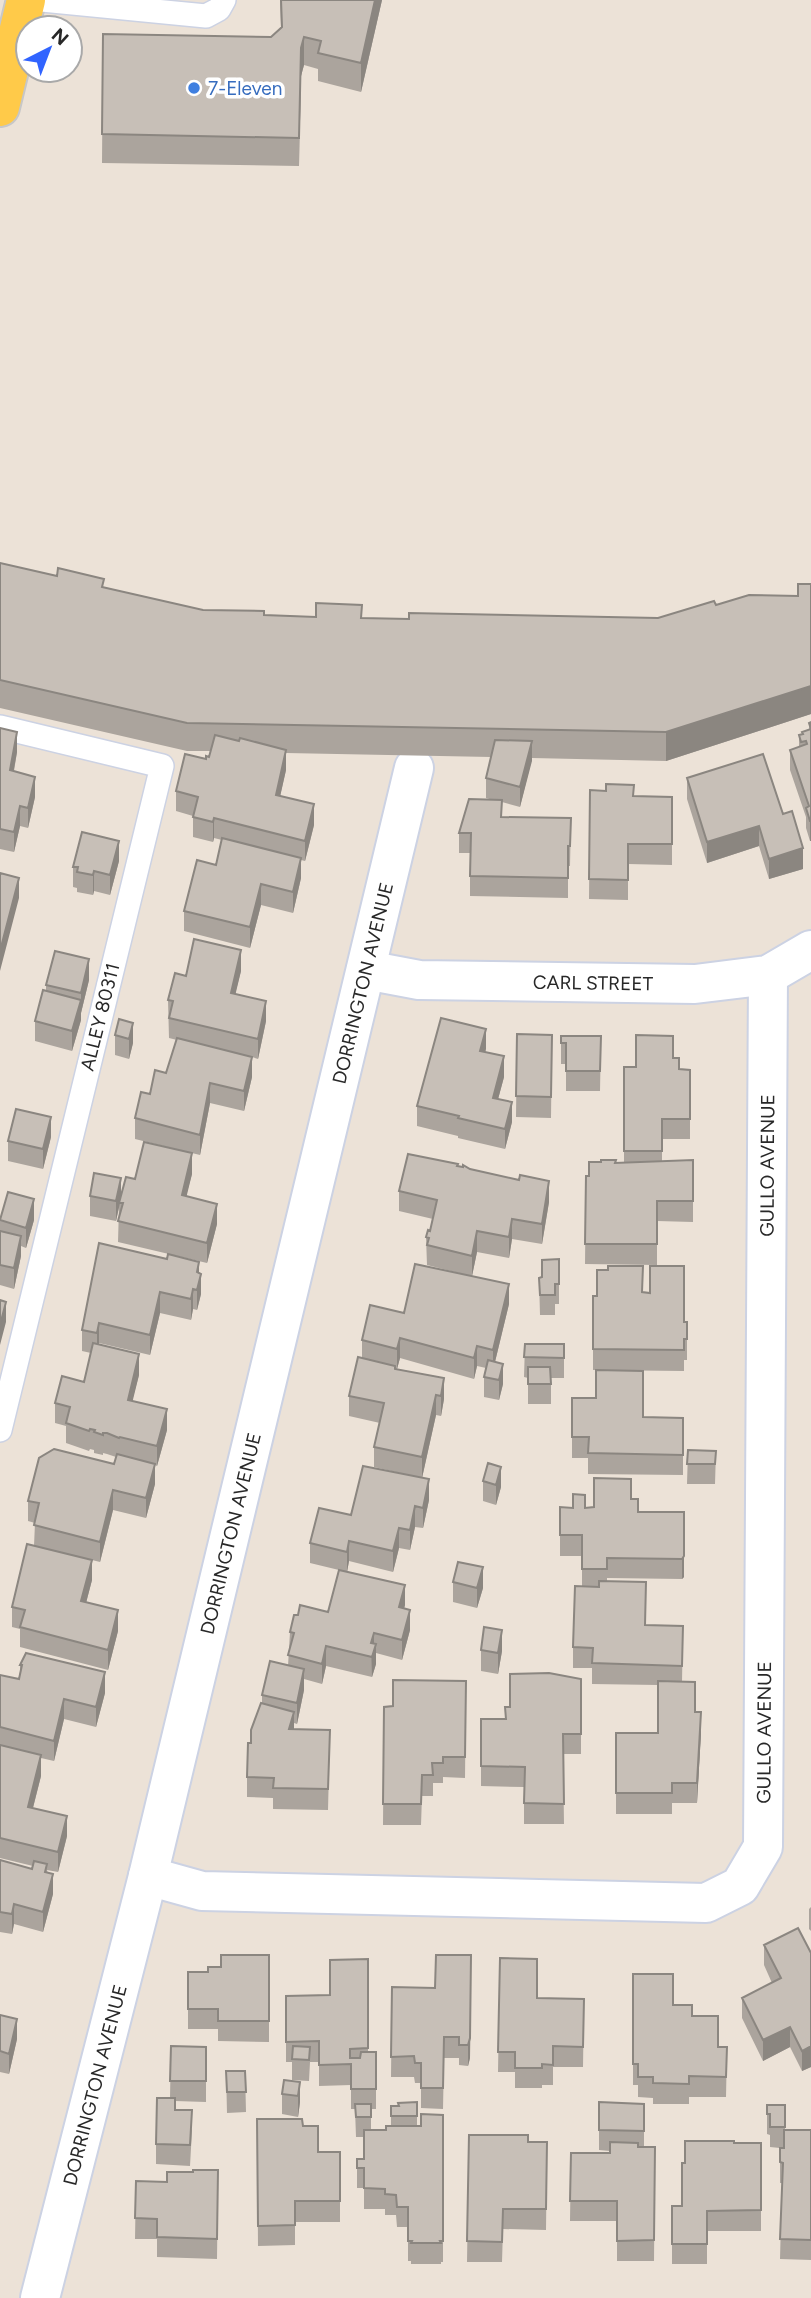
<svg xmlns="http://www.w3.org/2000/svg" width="811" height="2298" viewBox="0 0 811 2298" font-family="Figtree,sans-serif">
  <rect width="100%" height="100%" fill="#ece2d7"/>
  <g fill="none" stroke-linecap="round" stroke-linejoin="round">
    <g stroke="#ccd2e3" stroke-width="26">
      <path id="lane" d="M 42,0 L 206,16 L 219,9 L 224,0
        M 0,727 L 162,766 L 0,1430"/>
    </g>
    <g stroke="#ccd2e3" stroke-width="42">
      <g id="street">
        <path id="s1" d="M 366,970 L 419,980 L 695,984 L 768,975 L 811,950"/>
        <path id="s2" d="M 148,1876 L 202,1891 L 706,1903 L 740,1886 L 763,1847 L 768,975"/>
        <path id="s3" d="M 40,2298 L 148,1876 L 414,768"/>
      </g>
    </g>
    <g stroke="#c7c7c7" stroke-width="42">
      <path id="primary" d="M 0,107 L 26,0"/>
    </g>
    <use href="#lane" stroke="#fff" stroke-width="23"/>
    <use href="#street" stroke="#fff" stroke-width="38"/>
    <use href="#primary" stroke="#ffca49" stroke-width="38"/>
  </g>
  <path fill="#aba49d" d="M 280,0 L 382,0 L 361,92 L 318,81 L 318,69 L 304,65 L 301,76 L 299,166 L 102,163 L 103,34 L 271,37 L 281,28 Z
    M 0,563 L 203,610 L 264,615 L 409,619 L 658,618 L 716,605 L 798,596 L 811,584 L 811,714 L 666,761 L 532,758 L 520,807 L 502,802 L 502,817 L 571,818 L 570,866 L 568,866 L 568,898 L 470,896 L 470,853 L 459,853 L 459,833 L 493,800 L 486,798 L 486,778 L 491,757 L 286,753 L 286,770 L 280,796 L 314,825 L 305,861 L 301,860 L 301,878 L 293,913 L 261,905 L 250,948 L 184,931 L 184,911 L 216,865 L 222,840 L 214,838 L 213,842 L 193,837 L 193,816 L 176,811 L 176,791 L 206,759 L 209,757 L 211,751 L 187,751 L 0,708 Z
    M 811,722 L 811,841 L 810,841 L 806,828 L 806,817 L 790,770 L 790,750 L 799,747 L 799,735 L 802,734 L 802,732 L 809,729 L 809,723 Z
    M 0,728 L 17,752 L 14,771 L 35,797 L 28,828 L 20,826 L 14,852 L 0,849 Z
    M 687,778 L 783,814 L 803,869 L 769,879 L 759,846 L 707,863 L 687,799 Z
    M 590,790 L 634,796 L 672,797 L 672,865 L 628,864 L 628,900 L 589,899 Z
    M 119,861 L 110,895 L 94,891 L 93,895 L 77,892 L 77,888 L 73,887 L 73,867 Z
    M 241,971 L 235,994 L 266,1021 L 258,1059 L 252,1057 L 252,1077 L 244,1111 L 210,1103 L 200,1155 L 135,1139 L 135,1118 L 150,1094 L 166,1073 L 177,1040 L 169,1038 L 168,1000 L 186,976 Z
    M 89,980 L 81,1013 L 81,1020 L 72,1051 L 35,1041 L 35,1021 L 46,991 L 46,985 Z
    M 119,1019 L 133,1043 L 129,1059 L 115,1055 L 115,1035 Z
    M 517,1034 L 552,1035 L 551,1118 L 516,1117 Z
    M 561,1036 L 601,1036 L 600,1091 L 566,1091 L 566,1064 L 561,1064 Z
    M 486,1049 L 485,1052 L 504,1077 L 498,1099 L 512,1122 L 505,1149 L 458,1138 L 458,1136 L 417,1126 L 417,1106 Z
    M 673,1058 L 679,1069 L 690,1070 L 690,1139 L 662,1139 L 662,1161 L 693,1160 L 693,1222 L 657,1221 L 657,1265 L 585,1264 L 586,1176 L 589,1176 L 615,1163 L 624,1163 L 624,1067 L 636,1067 Z
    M 51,1137 L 43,1169 L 8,1161 L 8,1141 Z
    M 458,1166 L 470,1169 L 549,1202 L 542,1244 L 512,1239 L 509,1258 L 477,1252 L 472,1276 L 509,1304 L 495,1362 L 503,1384 L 499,1400 L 484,1397 L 484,1377 L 486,1368 L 477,1366 L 474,1379 L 400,1358 L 397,1369 L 444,1378 L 444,1399 L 441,1416 L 436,1415 L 422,1478 L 374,1467 L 374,1447 L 380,1423 L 349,1416 L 349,1396 L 362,1358 L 362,1340 L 463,1274 L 427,1265 L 426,1237 L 430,1231 L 433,1219 L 399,1211 L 399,1191 Z
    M 192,1174 L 186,1196 L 217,1224 L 207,1263 L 118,1242 L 119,1207 L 116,1221 L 90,1216 L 90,1196 L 121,1195 L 135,1179 Z
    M 0,1220 L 34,1220 L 26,1248 L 21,1246 L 21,1256 L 14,1289 L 0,1285 Z
    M 559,1259 L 559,1304 L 555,1304 L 555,1315 L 540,1315 L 539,1278 L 542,1277 Z
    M 199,1273 L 201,1294 L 197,1310 L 193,1309 L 191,1320 L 160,1313 L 150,1355 L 99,1343 L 99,1345 L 139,1375 L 132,1401 L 167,1430 L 157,1466 L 155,1465 L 155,1484 L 146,1518 L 113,1510 L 100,1562 L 92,1560 L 92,1580 L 86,1603 L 118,1631 L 108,1670 L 20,1647 L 20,1629 L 12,1627 L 12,1607 L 80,1557 L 34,1546 L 35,1523 L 28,1521 L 28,1501 L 114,1464 L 116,1457 L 107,1454 L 103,1453 L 103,1455 L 94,1453 L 94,1450 L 90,1449 L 89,1451 L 66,1443 L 66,1426 L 55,1423 L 55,1403 L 84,1382 L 91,1353 L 82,1351 L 82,1330 Z
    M 643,1292 L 684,1322 L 687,1322 L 687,1360 L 684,1360 L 684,1371 L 593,1370 L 593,1296 Z
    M 525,1344 L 564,1344 L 564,1378 L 551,1378 L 551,1404 L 528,1404 L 528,1378 L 524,1377 Z
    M 572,1398 L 643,1417 L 683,1418 L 683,1475 L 588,1474 L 588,1458 L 572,1458 Z
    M 688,1450 L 716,1451 L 715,1484 L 687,1484 Z
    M 488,1463 L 501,1487 L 496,1505 L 483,1501 L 483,1481 Z
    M 631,1499 L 638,1512 L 684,1512 L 684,1577 L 682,1579 L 607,1578 L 607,1581 L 646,1625 L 683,1626 L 682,1682 L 695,1712 L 701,1733 L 697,1803 L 672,1803 L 672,1814 L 616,1814 L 616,1733 L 658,1733 L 658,1685 L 592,1684 L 592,1668 L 573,1668 L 573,1647 L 582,1586 L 582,1556 L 560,1556 L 560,1507 L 594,1507 Z
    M 429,1500 L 423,1528 L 415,1527 L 410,1550 L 399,1548 L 393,1572 L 349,1561 L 347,1572 L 405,1605 L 404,1608 L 410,1630 L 402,1660 L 376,1653 L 376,1664 L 372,1677 L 326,1666 L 322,1684 L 304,1679 L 304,1690 L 297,1724 L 294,1723 L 294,1729 L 330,1730 L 328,1810 L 273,1809 L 273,1798 L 247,1797 L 247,1777 L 251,1743 L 262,1703 L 262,1695 L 288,1666 L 290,1632 L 328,1612 L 339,1570 L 310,1563 L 310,1543 L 351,1515 Z
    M 453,1582 L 483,1588 L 477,1608 L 453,1602 Z
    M 481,1650 L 502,1651 L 498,1674 L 481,1671 Z
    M 20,1665 L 105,1693 L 96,1727 L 64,1719 L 54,1761 L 41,1758 L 41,1776 L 33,1808 L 67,1836 L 58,1872 L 47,1870 L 53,1894 L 43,1932 L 14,1924 L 12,1934 L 0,1932 L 0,1860 L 32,1869 L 33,1866 L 0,1858 L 0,1675 L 19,1679 L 20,1672 Z
    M 581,1679 L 581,1754 L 563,1754 L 564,1824 L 524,1824 L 524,1787 L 481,1786 L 481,1719 L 505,1719 L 510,1707 Z
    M 466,1681 L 465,1778 L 443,1777 L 443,1783 L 433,1783 L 433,1796 L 422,1796 L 421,1825 L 383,1825 L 384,1707 L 393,1706 Z
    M 811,1907 L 811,1931 L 809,1929 L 809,1909 Z
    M 764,1945 L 811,1953 L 811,2067 L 802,2071 L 790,2047 L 763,2061 L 742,2018 L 742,1998 L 772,1983 L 764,1965 Z
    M 269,1955 L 269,2042 L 218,2041 L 218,2029 L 188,2029 L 188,1972 L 208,1972 L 221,1967 Z
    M 471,1955 L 470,2058 L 468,2066 L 459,2065 L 459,2058 L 444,2058 L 443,2109 L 421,2108 L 421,2083 L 415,2083 L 414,2077 L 391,2077 L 392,1987 L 435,1988 Z
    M 500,1958 L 537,1998 L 584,1999 L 583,2067 L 553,2067 L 553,2085 L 542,2085 L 542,2088 L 515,2088 L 515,2072 L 498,2072 Z
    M 368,1959 L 368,2052 L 376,2052 L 376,2109 L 371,2109 L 371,2130 L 386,2130 L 391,2126 L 391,2106 L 398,2106 L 417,2102 L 417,2126 L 421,2126 L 443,2115 L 443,2262 L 441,2262 L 441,2264 L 411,2264 L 411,2261 L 408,2261 L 408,2227 L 397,2227 L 396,2215 L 385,2215 L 385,2209 L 364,2209 L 364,2188 L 357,2188 L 357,2159 L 364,2159 L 364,2137 L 356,2137 L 355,2109 L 351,2109 L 351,2085 L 319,2086 L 319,2062 L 310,2062 L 309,2081 L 292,2080 L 292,2062 L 286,2062 L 286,1996 L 330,1995 Z
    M 633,1974 L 673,2005 L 692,2016 L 718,2047 L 727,2047 L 726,2097 L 689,2097 L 689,2104 L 653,2104 L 653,2098 L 638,2097 L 638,2085 L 633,2085 Z
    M 0,2015 L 17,2039 L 9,2074 L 0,2072 Z
    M 171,2046 L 206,2047 L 206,2102 L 175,2101 L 175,2110 L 192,2130 L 190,2166 L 156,2164 L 156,2144 L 170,2098 Z
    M 226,2071 L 245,2071 L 246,2112 L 227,2113 Z
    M 300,2082 L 300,2102 L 298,2117 L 282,2114 L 282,2094 Z
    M 599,2102 L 644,2104 L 644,2147 L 655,2147 L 654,2261 L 617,2261 L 617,2221 L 570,2221 L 571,2153 L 610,2153 L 610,2151 L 599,2150 Z
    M 767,2105 L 785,2105 L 785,2130 L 811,2130 L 811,2260 L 780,2259 L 782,2183 L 780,2183 L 780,2148 L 770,2147 L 770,2135 L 767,2134 Z
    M 257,2119 L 303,2126 L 318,2152 L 340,2152 L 340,2222 L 295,2222 L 295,2245 L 258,2246 Z
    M 469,2135 L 528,2142 L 547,2142 L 546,2230 L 503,2229 L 502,2262 L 467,2262 Z
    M 734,2143 L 761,2143 L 761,2231 L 707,2231 L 707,2264 L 672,2264 L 672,2206 L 682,2206 Z
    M 218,2170 L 217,2259 L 157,2257 L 157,2239 L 135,2239 L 136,2181 L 167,2182 L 193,2172 Z"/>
  <path fill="#8b8680" d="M 375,0 L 382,0 L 361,92 L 361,63 Z
    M 304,37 L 304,65 L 301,76 L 299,166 L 301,48 Z
    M 811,686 L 811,714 L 666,761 L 666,732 Z
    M 17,732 L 17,752 L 10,791 L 10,770 Z
    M 532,741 L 532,761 L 520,807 L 520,787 Z
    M 286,750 L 286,770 L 276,815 L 276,795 Z
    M 35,777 L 35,797 L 28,828 L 28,808 Z
    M 314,804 L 314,825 L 305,861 L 305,841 Z
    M 20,806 L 20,826 L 14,852 L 14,832 Z
    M 214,818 L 214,838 L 213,842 L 213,822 Z
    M 810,821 L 811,821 L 811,841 L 810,841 Z
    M 759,826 L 759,846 L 707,863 L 707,842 Z
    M 119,841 L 119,861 L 110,895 L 110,875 Z
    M 803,848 L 803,869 L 769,879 L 769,859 Z
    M 301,858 L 301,878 L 293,913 L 293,892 Z
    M 94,871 L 94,891 L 93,895 L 93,875 Z
    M 19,878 L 19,898 L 0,971 L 0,951 Z
    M 261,884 L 261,905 L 250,948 L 250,927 Z
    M 241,950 L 241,971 L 231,1013 L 231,993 Z
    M 89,959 L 89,980 L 81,1013 L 81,1020 L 72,1051 L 72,1031 L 81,1000 L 81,993 Z
    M 266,1001 L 266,1021 L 258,1059 L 258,1039 Z
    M 133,1023 L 133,1043 L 129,1059 L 129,1039 Z
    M 486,1029 L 486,1049 L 480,1071 L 480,1051 Z
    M 504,1056 L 504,1077 L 493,1118 L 493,1098 Z
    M 252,1057 L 252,1077 L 244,1111 L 244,1091 Z
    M 210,1083 L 210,1103 L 200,1155 L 200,1135 Z
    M 512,1102 L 512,1122 L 505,1149 L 505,1129 Z
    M 51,1117 L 51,1137 L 43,1169 L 43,1149 Z
    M 192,1153 L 192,1174 L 182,1215 L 182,1195 Z
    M 121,1178 L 121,1198 L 116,1221 L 116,1201 Z
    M 549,1181 L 549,1202 L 542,1244 L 542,1224 Z
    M 34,1199 L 34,1220 L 26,1248 L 26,1228 Z
    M 217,1204 L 217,1224 L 207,1263 L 207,1243 Z
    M 512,1219 L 512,1239 L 509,1258 L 509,1237 Z
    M 477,1231 L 477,1252 L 472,1276 L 472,1256 Z
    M 21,1236 L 21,1256 L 14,1289 L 14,1268 Z
    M 199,1262 L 199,1281 L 201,1274 L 201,1294 L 197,1310 L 197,1272 Z
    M 509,1284 L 509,1304 L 493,1370 L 493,1350 Z
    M 193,1289 L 193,1309 L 191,1320 L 191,1299 Z
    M 160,1292 L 160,1313 L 150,1355 L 150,1335 Z
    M 6,1302 L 6,1322 L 0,1345 L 0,1325 Z
    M 99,1323 L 99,1343 L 97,1354 L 97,1333 Z
    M 400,1338 L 400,1358 L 397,1369 L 397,1349 Z
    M 477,1346 L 477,1366 L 474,1379 L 474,1358 Z
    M 139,1354 L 139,1375 L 128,1420 L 128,1400 Z
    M 503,1364 L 503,1384 L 499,1400 L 499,1380 Z
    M 444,1378 L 444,1399 L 441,1416 L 441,1396 Z
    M 436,1395 L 436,1415 L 422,1478 L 422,1457 Z
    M 167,1409 L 167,1430 L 157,1466 L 157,1446 Z
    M 155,1464 L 155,1484 L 146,1518 L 146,1498 Z
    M 501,1467 L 501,1487 L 496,1505 L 496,1485 Z
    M 429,1479 L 429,1500 L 423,1528 L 423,1508 Z
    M 113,1490 L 113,1510 L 100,1562 L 100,1542 Z
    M 415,1506 L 415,1527 L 410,1550 L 410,1530 Z
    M 399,1528 L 399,1548 L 393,1572 L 393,1551 Z
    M 684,1532 L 684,1577 L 682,1579 L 682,1559 Z
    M 349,1541 L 349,1561 L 347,1572 L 347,1552 Z
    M 92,1560 L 92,1580 L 81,1622 L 81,1601 Z
    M 483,1567 L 483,1588 L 477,1608 L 477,1588 Z
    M 405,1585 L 405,1605 L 399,1627 L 399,1607 Z
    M 118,1610 L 118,1631 L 108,1670 L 108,1650 Z
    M 410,1610 L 410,1630 L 402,1660 L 402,1640 Z
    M 502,1630 L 502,1651 L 498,1674 L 498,1653 Z
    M 374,1633 L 374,1652 L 376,1644 L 376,1664 L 372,1677 L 371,1643 Z
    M 326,1646 L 326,1666 L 322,1684 L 322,1664 Z
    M 304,1669 L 304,1690 L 297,1724 L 297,1703 Z
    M 105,1672 L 105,1693 L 96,1727 L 96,1707 Z
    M 64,1699 L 64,1719 L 54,1761 L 54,1741 Z
    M 294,1712 L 294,1733 L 289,1729 Z
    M 701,1712 L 701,1733 L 697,1803 L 697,1783 Z
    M 41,1755 L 41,1776 L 28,1827 L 28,1807 Z
    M 67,1816 L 67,1836 L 58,1872 L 58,1852 Z
    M 53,1874 L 53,1894 L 43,1932 L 43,1912 Z
    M 14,1904 L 14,1924 L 12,1934 L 12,1914 Z
    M 471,1955 L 470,2058 L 468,2066 L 468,2045 Z
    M 17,2019 L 17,2039 L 9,2074 L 9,2054 Z
    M 790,2027 L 790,2047 L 763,2061 L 763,2040 Z
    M 811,2046 L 811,2067 L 802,2071 L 802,2051 Z
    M 300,2082 L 300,2102 L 298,2117 L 298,2096 Z"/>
  <path fill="#c7bfb7" stroke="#8b8680" stroke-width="2" d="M 281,0 L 375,0 L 361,63 L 318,53 L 321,41 L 304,37 L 301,48 L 299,138 L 102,134 L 103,34 L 271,37 L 282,27 Z
    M 0,563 L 57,576 L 58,568 L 104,579 L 102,587 L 203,610 L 264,611 L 264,615 L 316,617 L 316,603 L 362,605 L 361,618 L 409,619 L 409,613 L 658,618 L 714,601 L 716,605 L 749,595 L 798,596 L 798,584 L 811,584 L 811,686 L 666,732 L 187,723 L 0,680 Z
    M 811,722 L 811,821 L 810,821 L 806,808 L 809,806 L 790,750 L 807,744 L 806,741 L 801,742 L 799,735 L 803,734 L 802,732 L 811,729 L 809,723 Z
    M 0,728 L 17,732 L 10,770 L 35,777 L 28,808 L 20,806 L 14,832 L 0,829 Z
    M 215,735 L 239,741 L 240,738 L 286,750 L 276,795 L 314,804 L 305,841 L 214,818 L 213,822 L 193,817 L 198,797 L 176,791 L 185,754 L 206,759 L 206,756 L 209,757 Z
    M 495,740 L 532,741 L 520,787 L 486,778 Z
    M 763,754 L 783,814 L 792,811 L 803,848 L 769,859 L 759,826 L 707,842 L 687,778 Z
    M 606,784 L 634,785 L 633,796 L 672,797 L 672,844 L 628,844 L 628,880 L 589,879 L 590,790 L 606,791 Z
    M 469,799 L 502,800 L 501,817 L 571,818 L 570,846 L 568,846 L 568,878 L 470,876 L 471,833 L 459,833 Z
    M 82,832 L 119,841 L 110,875 L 94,871 L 93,875 L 77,872 L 78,867 L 73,867 Z
    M 222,838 L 301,858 L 293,892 L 261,884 L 250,927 L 184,911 L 197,860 L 216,865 Z
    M 0,873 L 19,878 L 0,951 Z
    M 194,939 L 241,950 L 231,993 L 266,1001 L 258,1039 L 169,1018 L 173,1001 L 168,1000 L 175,973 L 186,976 Z
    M 55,951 L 89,959 L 81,993 L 46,985 Z
    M 43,990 L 81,1000 L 72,1031 L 35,1021 Z
    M 441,1018 L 486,1029 L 480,1051 L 504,1056 L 493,1098 L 512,1102 L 505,1129 L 458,1118 L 459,1116 L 417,1106 Z
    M 119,1019 L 133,1023 L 129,1039 L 115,1035 Z
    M 517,1034 L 552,1035 L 551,1097 L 516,1096 Z
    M 636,1035 L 673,1036 L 673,1058 L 679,1058 L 679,1069 L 690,1070 L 690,1119 L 662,1119 L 662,1151 L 624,1151 L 624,1067 L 636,1067 Z
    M 561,1036 L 601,1036 L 600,1071 L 566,1071 L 566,1043 L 561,1043 Z
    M 177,1038 L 252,1057 L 244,1091 L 210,1083 L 200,1135 L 135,1118 L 141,1092 L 150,1094 L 155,1070 L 166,1073 Z
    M 16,1109 L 51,1117 L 43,1149 L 8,1141 Z
    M 144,1142 L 192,1153 L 182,1195 L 217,1204 L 207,1243 L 118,1221 L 123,1203 L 119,1203 L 126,1177 L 135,1179 Z
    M 408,1154 L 458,1164 L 457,1166 L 463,1167 L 463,1165 L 470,1169 L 519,1180 L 520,1175 L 549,1181 L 542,1224 L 512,1219 L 509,1237 L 477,1231 L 472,1256 L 427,1245 L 429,1238 L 426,1237 L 428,1230 L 430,1231 L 437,1200 L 399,1191 Z
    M 601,1160 L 616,1160 L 615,1163 L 693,1160 L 693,1201 L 657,1201 L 657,1244 L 585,1244 L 586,1176 L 589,1176 L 589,1162 L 601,1162 Z
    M 94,1173 L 121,1178 L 116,1201 L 90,1196 Z
    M 8,1192 L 34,1199 L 26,1228 L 0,1220 Z
    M 0,1231 L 21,1236 L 14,1268 L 0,1265 Z
    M 99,1243 L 167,1259 L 168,1254 L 199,1262 L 197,1272 L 201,1274 L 197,1290 L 193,1289 L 191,1299 L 160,1292 L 150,1335 L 99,1323 L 97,1333 L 82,1330 Z
    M 559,1259 L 559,1284 L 555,1284 L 555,1295 L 540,1295 L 539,1278 L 542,1277 L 542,1260 Z
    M 415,1264 L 509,1284 L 493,1350 L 477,1346 L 474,1358 L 400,1338 L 397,1349 L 362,1340 L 370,1305 L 404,1313 Z
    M 608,1266 L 643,1266 L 642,1292 L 650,1293 L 650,1266 L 684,1266 L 684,1322 L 687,1322 L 687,1339 L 684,1339 L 684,1350 L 593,1349 L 593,1296 L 597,1296 L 597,1270 L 608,1270 Z
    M 0,1300 L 6,1302 L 0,1325 Z
    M 93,1343 L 139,1354 L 128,1400 L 167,1409 L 157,1446 L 120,1437 L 119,1438 L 107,1433 L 103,1433 L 103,1435 L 94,1432 L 95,1430 L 90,1429 L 89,1431 L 66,1423 L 70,1407 L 55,1403 L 62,1376 L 84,1382 Z
    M 525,1344 L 564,1344 L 564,1358 L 524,1357 Z
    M 358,1357 L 395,1366 L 395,1369 L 444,1378 L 441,1396 L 436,1395 L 422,1457 L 374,1447 L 384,1403 L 349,1396 Z
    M 488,1360 L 503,1364 L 499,1380 L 484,1377 Z
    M 528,1367 L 550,1367 L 551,1384 L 528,1384 Z
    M 596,1370 L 643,1371 L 643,1417 L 683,1418 L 683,1455 L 588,1453 L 589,1437 L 572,1437 L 572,1398 L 596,1398 Z
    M 54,1449 L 114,1464 L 117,1454 L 155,1464 L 146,1498 L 113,1490 L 100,1542 L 34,1525 L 39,1503 L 28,1501 L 39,1458 Z
    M 688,1450 L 716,1451 L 715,1464 L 687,1464 Z
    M 488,1463 L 501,1467 L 496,1485 L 483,1481 Z
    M 363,1466 L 429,1479 L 423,1508 L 415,1506 L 410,1530 L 399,1528 L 393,1551 L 349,1541 L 347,1552 L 310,1543 L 319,1508 L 351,1515 Z
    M 594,1478 L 631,1479 L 631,1499 L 638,1499 L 638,1512 L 684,1512 L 684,1556 L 682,1559 L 607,1558 L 607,1569 L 582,1569 L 582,1535 L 560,1535 L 560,1507 L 573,1508 L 573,1494 L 585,1495 L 585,1508 L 594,1507 Z
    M 27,1544 L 92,1560 L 81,1601 L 118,1610 L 108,1650 L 20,1627 L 25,1610 L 12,1607 Z
    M 458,1562 L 483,1567 L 477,1588 L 453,1582 Z
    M 339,1570 L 405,1585 L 399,1607 L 410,1610 L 402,1640 L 374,1633 L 371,1643 L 376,1644 L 372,1657 L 326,1646 L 322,1664 L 288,1655 L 294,1633 L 290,1632 L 294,1615 L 298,1615 L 300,1605 L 328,1612 Z
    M 599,1581 L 646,1582 L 645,1625 L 683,1626 L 682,1666 L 592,1663 L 593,1648 L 573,1647 L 575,1586 L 599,1587 Z
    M 484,1627 L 502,1630 L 498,1653 L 481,1650 Z
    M 26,1653 L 105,1672 L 96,1707 L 64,1699 L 54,1741 L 0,1727 L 0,1675 L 19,1679 L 22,1665 L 20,1665 Z
    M 270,1661 L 304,1669 L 297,1703 L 262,1695 Z
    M 549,1673 L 581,1679 L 581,1734 L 563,1734 L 564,1804 L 524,1803 L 525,1767 L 481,1766 L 481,1719 L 506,1719 L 505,1707 L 510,1707 L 510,1674 Z
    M 393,1680 L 466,1681 L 465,1757 L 443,1757 L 443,1763 L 432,1763 L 433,1775 L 422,1775 L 421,1804 L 383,1804 L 384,1707 L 393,1706 Z
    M 658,1681 L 695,1682 L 695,1712 L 701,1712 L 697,1783 L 672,1783 L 672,1793 L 616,1793 L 616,1733 L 658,1733 Z
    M 261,1703 L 294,1712 L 289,1729 L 330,1730 L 328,1789 L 273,1788 L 274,1778 L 247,1777 L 248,1743 L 251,1743 L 251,1730 Z
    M 0,1745 L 41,1755 L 28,1807 L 67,1816 L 58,1852 L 0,1838 Z
    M 0,1860 L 32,1869 L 34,1861 L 47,1864 L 45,1872 L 53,1874 L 43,1912 L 14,1904 L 12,1914 L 0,1912 L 0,1913 Z
    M 798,1928 L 811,1953 L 811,2046 L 802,2051 L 790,2027 L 763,2040 L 742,1998 L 781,1978 L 764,1945 Z
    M 221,1955 L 269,1955 L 269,2021 L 218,2021 L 218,2009 L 188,2009 L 188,1972 L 208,1972 L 208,1967 L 221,1967 Z
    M 436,1955 L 471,1955 L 470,2038 L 468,2045 L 459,2045 L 459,2037 L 444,2037 L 443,2088 L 421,2088 L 421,2063 L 415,2063 L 414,2056 L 391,2057 L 392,1987 L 435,1988 Z
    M 500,1958 L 537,1959 L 537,1998 L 584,1999 L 583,2047 L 553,2046 L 553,2065 L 542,2064 L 542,2068 L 515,2068 L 515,2052 L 498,2052 Z
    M 368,1959 L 368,2048 L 350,2049 L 350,2058 L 360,2058 L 361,2052 L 376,2052 L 376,2089 L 351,2089 L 351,2064 L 319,2065 L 319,2041 L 286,2042 L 286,1996 L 330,1995 L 330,1960 Z
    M 633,1974 L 673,1974 L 673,2005 L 692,2005 L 692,2016 L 718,2016 L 718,2047 L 727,2047 L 726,2077 L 689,2076 L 689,2084 L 653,2083 L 653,2077 L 638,2077 L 638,2064 L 633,2064 Z
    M 0,2015 L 17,2019 L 9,2054 L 0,2051 Z
    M 171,2046 L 206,2047 L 206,2081 L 170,2081 Z
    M 293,2046 L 310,2047 L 309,2060 L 292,2059 Z
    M 226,2071 L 245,2071 L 246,2092 L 227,2092 Z
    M 284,2080 L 300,2082 L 298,2096 L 282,2094 Z
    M 157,2098 L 175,2098 L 175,2110 L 192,2110 L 190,2145 L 156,2144 Z
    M 417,2102 L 417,2116 L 391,2116 L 391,2106 L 399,2106 L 398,2103 Z
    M 599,2102 L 644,2104 L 644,2131 L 599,2130 Z
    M 355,2104 L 371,2104 L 371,2117 L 356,2117 Z
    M 767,2105 L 785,2105 L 785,2127 L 770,2127 L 770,2114 L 767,2114 Z
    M 421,2114 L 443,2115 L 443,2241 L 440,2241 L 441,2243 L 411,2243 L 412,2241 L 408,2241 L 408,2207 L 397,2207 L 396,2195 L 385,2194 L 385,2189 L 364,2188 L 364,2168 L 357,2168 L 357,2159 L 364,2159 L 364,2130 L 386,2130 L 386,2126 L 421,2126 Z
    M 257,2119 L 302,2119 L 303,2126 L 318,2126 L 318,2152 L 340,2152 L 340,2201 L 295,2201 L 295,2225 L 258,2226 Z
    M 784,2130 L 811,2130 L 811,2240 L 780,2239 L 783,2163 L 780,2162 L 780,2148 L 784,2148 Z
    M 469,2135 L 528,2135 L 528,2142 L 547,2142 L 546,2209 L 503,2209 L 502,2242 L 467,2241 Z
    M 685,2141 L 734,2141 L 734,2143 L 761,2143 L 761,2210 L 707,2211 L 707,2244 L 672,2244 L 672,2206 L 682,2206 L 682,2163 L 685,2163 Z
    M 610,2142 L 638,2143 L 638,2147 L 655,2147 L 654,2240 L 617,2241 L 617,2201 L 570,2201 L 571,2153 L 610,2153 Z
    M 193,2170 L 218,2170 L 217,2239 L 157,2237 L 157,2219 L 135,2218 L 136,2181 L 167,2182 L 167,2172 L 193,2172 Z"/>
  <circle fill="#3f7fe0" stroke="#fff" stroke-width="2.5" cx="194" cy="88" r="7"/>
  <g text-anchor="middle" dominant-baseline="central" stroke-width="7" stroke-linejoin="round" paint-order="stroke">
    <g font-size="19" fill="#366cbe" stroke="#fff" text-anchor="start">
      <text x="208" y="88">7-Eleven</text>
    </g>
    <g font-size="19" fill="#282828" stroke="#fff">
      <text stroke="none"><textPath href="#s3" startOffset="1354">DORRINGTON AVENUE</textPath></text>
      <text stroke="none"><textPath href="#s1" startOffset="228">CARL STREET</textPath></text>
      <text transform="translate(100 1017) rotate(-76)">ALLEY 80311</text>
      <text stroke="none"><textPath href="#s2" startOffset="1325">GULLO AVENUE</textPath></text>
      <text stroke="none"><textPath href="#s3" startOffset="788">DORRINGTON AVENUE</textPath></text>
      <text stroke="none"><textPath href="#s2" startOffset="758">GULLO AVENUE</textPath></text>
      <text stroke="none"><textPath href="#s3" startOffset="220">DORRINGTON AVENUE</textPath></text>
    </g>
  </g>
  <g transform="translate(49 49) rotate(42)"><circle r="33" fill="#ffffff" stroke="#a9a9a9" stroke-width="2"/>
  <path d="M0-5L12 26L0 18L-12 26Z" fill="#3164ff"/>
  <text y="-10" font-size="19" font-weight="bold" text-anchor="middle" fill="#282828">N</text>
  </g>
</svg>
